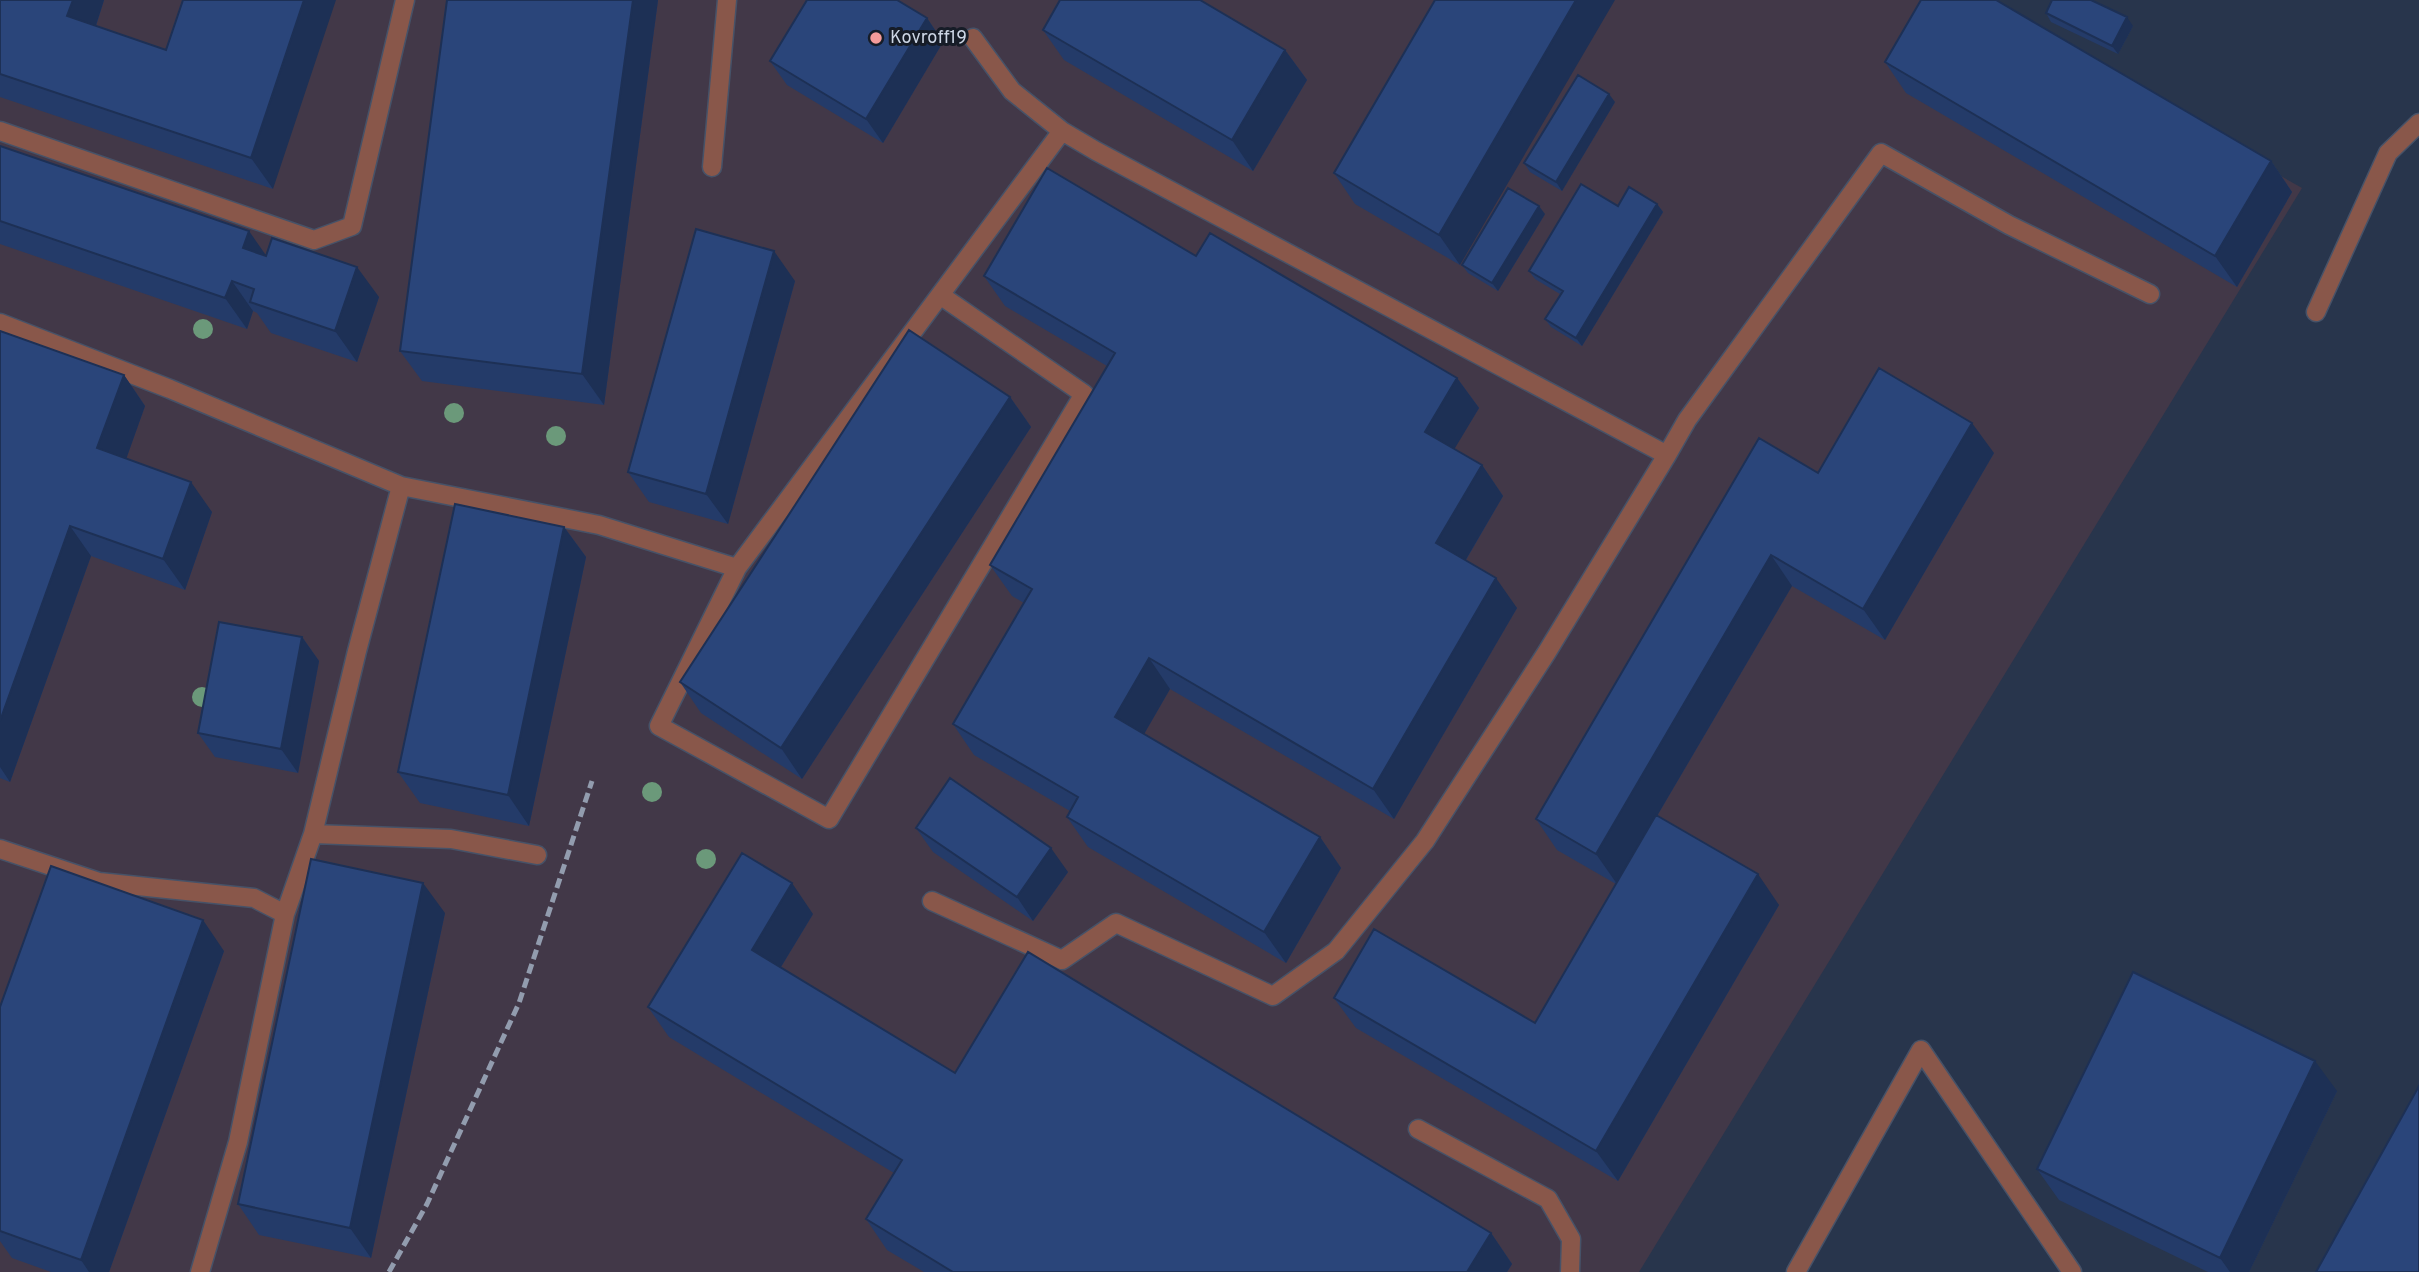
<svg xmlns="http://www.w3.org/2000/svg" width="2419" height="1272" viewBox="0 0 2419 1272" font-family="Overpass,sans-serif">
  <rect width="100%" height="100%" fill="#28354c"/>
  <path fill="#423848" d="M 0,0 L 1970,0 L 2302,188 L 1639,1272 L 0,1272 Z"/>
  <g fill="none" stroke-linecap="round" stroke-linejoin="round">
    <g stroke="#465268" stroke-width="21">
      <path id="service" d="M 973,38 L 1012,91 L 1062,131
        M 0,131 L 314,240 L 352,226 L 405,0
        M 712,167 L 727,0
        M 2316,312 L 2388,153 L 2419,123
        M 0,323 L 170,389 L 401,486
        M 737,568 L 659,726 L 829,819 L 1084,394 L 940,295
        M 313,834 L 357,651 L 401,486 L 599,525 L 737,568 L 1062,131 L 1096,151 L 1667,455 L 1687,420 L 1881,153 L 2009,225 L 2150,294
        M 0,849 L 99,882 L 254,898 L 285,914 L 238,1142 L 200,1272
        M 932,901 L 1062,960 L 1116,923 L 1273,996 L 1336,951 L 1425,841 L 1547,652 L 1667,455
        M 285,914 L 313,834 L 451,839 L 537,855
        M 1418,1129 L 1548,1199 L 1571,1239 L 1570,1272
        M 1796,1272 L 1921,1050 L 2072,1272"/>
    </g>
    <use href="#service" stroke="#89574a" stroke-width="18"/>
    <path stroke="#929cae" stroke-width="5" stroke-dasharray="10 5" stroke-linecap="butt" d="M 389,1272 L 427,1204 L 519,1003 L 592,781"/>
  </g>
  <g fill="#6b997a">
    <circle cx="203" cy="329" r="10"/>
    <circle cx="454" cy="413" r="10"/>
    <circle cx="556" cy="436" r="10"/>
    <circle cx="202" cy="697" r="10"/>
    <circle cx="652" cy="792" r="10"/>
    <circle cx="706" cy="859" r="10"/>
  </g>
  <path fill="#243b69" d="M 0,0 L 104,0 L 96,26 L 166,50 L 183,0 L 273,189 L 0,97 Z
    M 447,0 L 658,0 L 604,405 L 422,381 L 400,351 Z
    M 1435,0 L 1460,265 L 1355,204 L 1334,173 Z
    M 2046,13 L 2133,26 L 2118,54 L 2051,22 Z
    M 927,18 L 943,42 L 883,143 L 787,85 L 770,61 Z
    M 1043,30 L 1285,50 L 1307,80 L 1253,171 L 1064,60 Z
    M 1885,62 L 2271,161 L 2292,192 L 2237,287 L 1906,93 Z
    M 1615,102 L 1562,191 L 1530,172 L 1524,163 Z
    M 0,146 L 266,256 L 379,297 L 357,362 L 271,333 L 257,313 L 253,311 L 247,329 L 0,244 Z
    M 1657,204 L 1663,212 L 1582,346 L 1551,327 L 1545,319 L 1560,294 L 1535,279 L 1529,271 L 1618,206 Z
    M 1545,214 L 1498,291 L 1468,273 L 1462,265 Z
    M 1196,256 L 1457,378 L 1479,408 L 1454,449 L 1482,465 L 1503,496 L 1466,560 L 1517,608 L 1394,819 L 1170,689 L 1144,734 L 1320,837 L 1341,868 L 1286,963 L 1088,847 L 1067,817 L 1070,811 L 974,755 L 953,724 L 1024,603 L 1012,596 L 990,565 L 1107,366 L 1005,306 L 984,276 Z
    M 795,281 L 728,524 L 649,502 L 628,472 Z
    M 0,331 L 124,375 L 145,406 L 126,459 L 212,512 L 185,590 L 91,556 L 10,782 L 0,778 Z
    M 1010,397 L 1031,427 L 802,779 L 701,713 L 680,682 Z
    M 1994,453 L 1885,640 L 1792,586 L 1657,816 L 1779,905 L 1618,1181 L 1356,1028 L 1334,998 L 1535,1023 L 1616,884 L 1557,850 L 1536,819 L 1818,473 Z
    M 564,527 L 586,557 L 529,826 L 420,803 L 398,772 Z
    M 302,637 L 319,661 L 298,773 L 215,757 L 198,733 Z
    M 916,828 L 1068,872 L 1033,921 L 933,852 Z
    M 445,913 L 371,1258 L 259,1235 L 238,1204 Z
    M 813,914 L 781,967 L 955,1073 L 1491,1233 L 1512,1264 L 1507,1272 L 924,1272 L 887,1250 L 866,1219 L 894,1173 L 669,1037 L 648,1007 Z
    M 224,951 L 109,1272 L 51,1272 L 12,1258 L 0,1241 L 0,1007 Z
    M 2337,1091 L 2249,1272 L 2208,1272 L 2059,1200 L 2037,1169 Z"/>
  <path fill="#1d3055" d="M 73,0 L 104,0 L 89,47 L 67,16 Z
    M 304,0 L 336,0 L 273,189 L 251,158 Z
    M 633,0 L 658,0 L 604,405 L 582,374 Z
    M 1576,0 L 1615,0 L 1460,265 L 1439,235 Z
    M 2127,17 L 2133,26 L 2118,54 L 2112,46 Z
    M 927,18 L 943,42 L 883,143 L 866,119 Z
    M 1285,50 L 1307,80 L 1253,171 L 1232,140 Z
    M 1609,94 L 1615,102 L 1562,191 L 1556,182 Z
    M 2271,161 L 2292,192 L 2237,287 L 2215,256 Z
    M 1657,204 L 1663,212 L 1582,346 L 1576,338 Z
    M 1539,206 L 1545,214 L 1498,291 L 1492,283 Z
    M 249,231 L 270,261 L 243,248 Z
    M 774,251 L 795,281 L 728,524 L 706,494 Z
    M 357,267 L 379,297 L 357,362 L 335,331 Z
    M 232,281 L 253,311 L 247,329 L 225,298 Z
    M 124,375 L 145,406 L 119,479 L 97,448 Z
    M 1457,378 L 1479,408 L 1446,463 L 1425,432 Z
    M 1010,397 L 1031,427 L 802,779 L 781,748 Z
    M 1972,423 L 1994,453 L 1885,640 L 1863,609 Z
    M 1482,465 L 1503,496 L 1458,573 L 1436,543 Z
    M 191,482 L 212,512 L 185,590 L 163,559 Z
    M 70,526 L 91,556 L 10,782 L 0,767 L 0,721 Z
    M 564,527 L 586,557 L 529,826 L 508,795 Z
    M 1771,555 L 1792,586 L 1617,884 L 1596,854 Z
    M 1496,578 L 1517,608 L 1394,819 L 1373,789 Z
    M 302,637 L 319,661 L 298,773 L 281,749 Z
    M 1149,658 L 1170,689 L 1136,748 L 1115,717 Z
    M 1320,837 L 1341,868 L 1286,963 L 1264,932 Z
    M 1051,848 L 1068,872 L 1033,921 L 1017,897 Z
    M 1758,874 L 1779,905 L 1618,1181 L 1596,1151 Z
    M 423,883 L 445,913 L 371,1258 L 350,1228 Z
    M 792,883 L 813,914 L 773,980 L 752,950 Z
    M 203,920 L 224,951 L 109,1272 L 89,1272 L 81,1260 Z
    M 2315,1061 L 2337,1091 L 2249,1272 L 2230,1272 L 2220,1258 Z
    M 1491,1233 L 1512,1264 L 1507,1272 L 1467,1272 Z"/>
  <path fill="#2a457a" stroke="#1d3055" stroke-width="2" d="M 0,0 L 73,0 L 67,16 L 166,50 L 183,0 L 304,0 L 251,158 L 0,74 Z
    M 447,0 L 633,0 L 582,374 L 400,351 Z
    M 807,0 L 897,0 L 927,18 L 866,119 L 770,61 Z
    M 1060,0 L 1200,0 L 1285,50 L 1232,140 L 1043,30 Z
    M 1435,0 L 1576,0 L 1439,235 L 1334,173 Z
    M 1921,0 L 1996,0 L 2271,161 L 2215,256 L 1885,62 Z
    M 2052,0 L 2091,0 L 2127,17 L 2112,46 L 2046,13 Z
    M 1578,75 L 1609,94 L 1556,182 L 1524,163 Z
    M 0,146 L 249,231 L 243,248 L 266,256 L 272,238 L 357,267 L 335,331 L 250,302 L 254,289 L 232,281 L 225,298 L 0,221 Z
    M 1047,168 L 1196,256 L 1210,233 L 1457,378 L 1425,432 L 1482,465 L 1436,543 L 1496,578 L 1373,789 L 1149,658 L 1115,717 L 1320,837 L 1264,932 L 1067,817 L 1078,797 L 953,724 L 1032,589 L 990,565 L 1115,353 L 984,276 Z
    M 1581,184 L 1618,206 L 1629,187 L 1657,204 L 1576,338 L 1545,319 L 1563,291 L 1529,271 Z
    M 1508,188 L 1539,206 L 1492,283 L 1462,265 Z
    M 696,229 L 774,251 L 706,494 L 628,472 Z
    M 909,330 L 1010,397 L 781,748 L 680,682 Z
    M 0,331 L 124,375 L 97,448 L 191,482 L 163,559 L 70,526 L 0,721 Z
    M 1879,368 L 1972,423 L 1863,609 L 1771,555 L 1596,854 L 1536,819 L 1759,438 L 1818,473 Z
    M 455,504 L 564,527 L 508,795 L 398,772 Z
    M 219,622 L 302,637 L 281,749 L 198,733 Z
    M 950,778 L 1051,848 L 1017,897 L 916,828 Z
    M 1656,815 L 1758,874 L 1596,1151 L 1334,998 L 1374,929 L 1535,1023 Z
    M 742,853 L 792,883 L 752,950 L 955,1073 L 1028,952 L 1491,1233 L 1467,1272 L 953,1272 L 866,1219 L 902,1160 L 648,1007 Z
    M 311,859 L 423,883 L 350,1228 L 238,1204 Z
    M 51,866 L 203,920 L 81,1260 L 0,1231 L 0,1007 Z
    M 2133,972 L 2315,1061 L 2220,1258 L 2037,1169 Z
    M 2419,1086 L 2419,1272 L 2316,1272 Z"/>
  <circle fill="#f59b9a" stroke="#161c27" stroke-width="2.5" cx="876" cy="38" r="7"/>
  <g text-anchor="middle" dominant-baseline="central" stroke-width="6" stroke-linejoin="round" paint-order="stroke">
    <g font-size="18" fill="#cdd6e5" stroke="#161c27" text-anchor="start">
      <text x="890" y="38">Kovroff19</text>
    </g>
  </g>
</svg>
